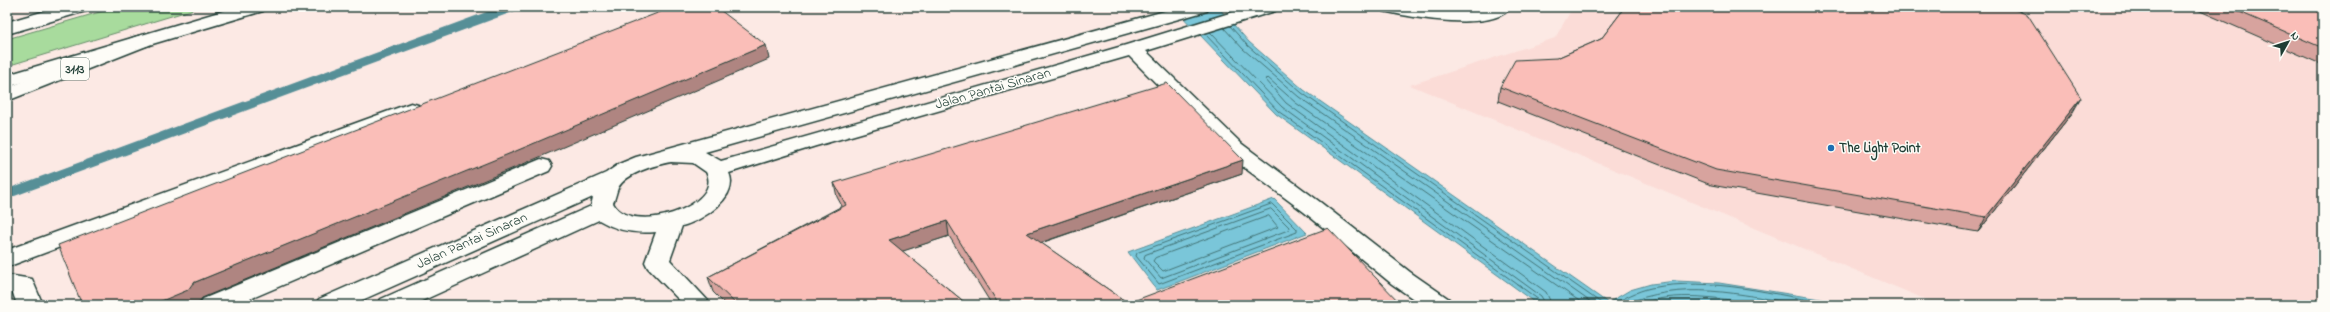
<svg xmlns="http://www.w3.org/2000/svg" width="2330" height="312" viewBox="0 0 2330 312" font-family="'Indie Flower',sans-serif">
  <rect width="100%" height="100%" fill="#fce9e4"/>
  <filter id="ink" filterUnits="userSpaceOnUse"><feTurbulence type="fractalNoise" baseFrequency=".025" numOctaves="2"/><feDisplacementMap in="SourceGraphic" scale="8" xChannelSelector="R" yChannelSelector="G"/><feConvolveMatrix kernelMatrix="1 2 1 2 8 2 1 2 1" color-interpolation-filters="sRGB"/></filter>
  <g filter="url(#ink)">
    <path fill="#fbdcd7" d="M 1573,7 L 2323,7 L 2323,305 L 1939,305 L 1410,85 L 1555,38 Z"/>
    <path fill="#a8db9d" stroke="#648c68" d="M 117,7 L 201,7 L 7,66 L 7,39 Z"/>
    <path fill="#7ac6d9" stroke="#568f97" d="M 1173,7 L 1218,7 L 1249,42 L 1304,90 L 1608,303 L 1630,290 L 1651,284 L 1676,281 L 1719,283 L 1858,305 L 1539,305 L 1276,114 Z
      M 1274,199 L 1307,233 L 1157,290 L 1128,252 Z"/>
    <g fill="none" stroke-linecap="round" stroke-linejoin="round">
      <path stroke="#437476" stroke-width="1" d="M 1230,26 L 1247,45 L 1302,93 L 1604,305
        M 1224,28 L 1243,49 L 1299,97 L 1595,305
        M 1210,32 L 1282,107 L 1541,296 L 1546,305
        M 1205,34 L 1278,111 L 1539,300 L 1541,305
        M 1272,204 L 1297,229 L 1297,232 L 1159,284 L 1136,256 L 1137,253 Z
        M 1271,209 L 1289,227 L 1288,230 L 1161,278 L 1144,258 L 1145,255 Z
        M 1269,216 L 1278,227 L 1163,271 L 1153,261 L 1155,258 Z
        M 1552,305 L 1546,292 L 1286,103 L 1265,79 L 1268,78 L 1296,103 L 1585,305
        M 1612,305 C 1624,298 1637,291 1651,288 C 1711,276 1776,295 1835,305
        M 1622,305 C 1683,279 1739,294 1802,305
        M 1635,305 C 1677,290 1719,298 1762,305"/>
      <path stroke="#568f97" stroke-width="9" d="M 7,194 L 513,7"/>
      <g stroke="#1f3d34" stroke-width="3">
        <path id="minor" d="M 1179,7 L 1209,7 L 1207,11 L 705,152 L 721,161 L 1126,45 L 1249,7 L 1277,7 L 1275,11 L 1146,51 L 1242,144 L 1320,202 L 1410,272 L 1449,299 L 1453,305 L 1422,305 L 1392,284 L 1304,212 L 1226,154 L 1129,56 L 816,146 L 729,173 C 740,197 702,221 682,226 L 670,260 L 712,305 L 684,305 L 648,268 L 645,262 L 656,232 C 636,234 617,231 599,220 L 413,305 L 377,305 L 381,299 L 591,206 L 593,197 L 351,305 L 315,305 L 319,299 L 606,173 L 619,164 L 636,157 ZM 671,162 L 693,163 L 706,172 C 725,206 630,237 613,203 C 615,199 616,193 618,188 C 626,173 655,165 671,162 Z
          M 1381,7 L 1460,10 L 1484,7 L 1511,7 C 1494,33 1409,17 1383,11 Z
          M 411,103 L 418,105 L 421,109 L 418,113 L 7,267 L 7,250 Z
          M 541,159 L 549,161 L 552,166 L 549,171 L 236,305 L 199,305 L 203,299 Z
          M 7,275 L 32,279 L 43,305 L 17,305 L 13,293 L 7,293 Z"/>
      </g>
      <g stroke="#1f3d34" stroke-width="3">
        <path id="trunk" d="M 59,7 L 88,7 L 86,11 L 7,34 L 7,22 Z
          M 236,7 L 265,7 L 263,11 L 149,45 L 7,101 L 7,88 L 135,37 Z"/>
      </g>
      <g stroke="#1f3d34" stroke-width="3">
        <path id="motorway" d="M 142,35 L 149,37 L 152,41 L 149,45 L 7,87 L 7,75 Z"/>
      </g>
      <use href="#minor" fill="#fdfcf7" fill-rule="evenodd"/>
      <use href="#trunk" fill="#fdfcf7" fill-rule="evenodd"/>
      <use href="#motorway" fill="#fdfcf7" fill-rule="evenodd"/>
    </g>
    <path fill="#d7a39e" stroke="#1f3d34" d="M 2191,7 L 2323,7 L 2323,65 Z
      M 1620,14 L 2073,112 L 1978,232 L 1711,185 L 1498,101 L 1500,87 L 1557,58 L 1601,39 Z
      M 1242,174 L 1041,243 L 1128,303 L 1402,305 L 992,305 L 949,236 L 902,251 L 968,305 L 726,305 L 713,292 L 708,277 L 842,206 L 837,197 L 834,183 Z"/>
    <path fill="#af8581" stroke="#1f3d34" d="M 766,45 L 769,59 L 521,165 L 202,298 L 197,305 L 152,305 L 193,283 Z
      M 2081,98 L 2073,112 L 1978,232 L 1986,217 Z
      M 1243,160 L 1242,174 L 1028,247 L 1027,233 Z
      M 947,221 L 949,236 L 891,255 L 889,240 Z"/>
    <path fill="#fabeb8" stroke="#1f3d34" d="M 673,7 L 716,7 L 766,45 L 516,151 L 193,283 L 188,290 L 152,305 L 82,305 L 58,245 Z
      M 1623,7 L 2009,7 L 2028,15 L 2081,98 L 1986,217 L 1716,170 L 1500,87 L 1515,60 L 1557,58 L 1601,39 L 1620,14 Z
      M 2228,7 L 2323,7 L 2323,48 Z
      M 1167,83 L 1243,160 L 1027,233 L 1128,303 L 1328,228 L 1402,305 L 999,305 L 947,221 L 889,240 L 968,305 L 737,305 L 708,277 L 846,205 L 834,183 Z
      M 644,302 L 647,305 L 639,305 Z"/>
  </g>
  <circle fill="#1f6fb2" stroke="#fdfcf7" stroke-width="1.5" cx="1831" cy="148" r="4"/>
  <g text-anchor="middle" dominant-baseline="central" stroke-width="3" stroke-linejoin="round" paint-order="stroke">
    <rect fill="#fdfcf7" stroke="#62766e" stroke-width="1" x="61" y="58" width="28" height="22" rx="3"/>
    <g font-size="13" font-weight="bold" fill="#1f3d34">
      <text x="75" y="69">3113</text>
    </g>
    <g font-size="14" fill="#1f3d34" stroke="#fdfcf7">
      <text transform="translate(993 89) rotate(-16)">Jalan Pantai Sinaran</text>
      <text transform="translate(472 241) rotate(-24)">Jalan Pantai Sinaran</text>
    </g>
    <g font-size="14" font-weight="bold" fill="#1f3d34" stroke="#fdfcf7" text-anchor="start">
      <text x="1839" y="148">The Light Point</text>
    </g>
  </g>
  <rect width="2330" height="312" fill="none" stroke="#fdfcf7" stroke-width="24"/>
  <rect x="12" y="12" width="2306" height="288" fill="none" stroke="#1f3d34" stroke-width="1.5" filter="url(#ink)"/>
  <g transform="translate(2288 42) rotate(51)" stroke="#fdfcf7" stroke-width="3" paint-order="stroke">
  <path d="M0-3L7 15L0 10L-7 15Z" fill="#1f3d34"/>
  <text y="-6" font-size="11" font-weight="bold" text-anchor="middle" fill="#1f3d34">N</text>
  </g>
</svg>
